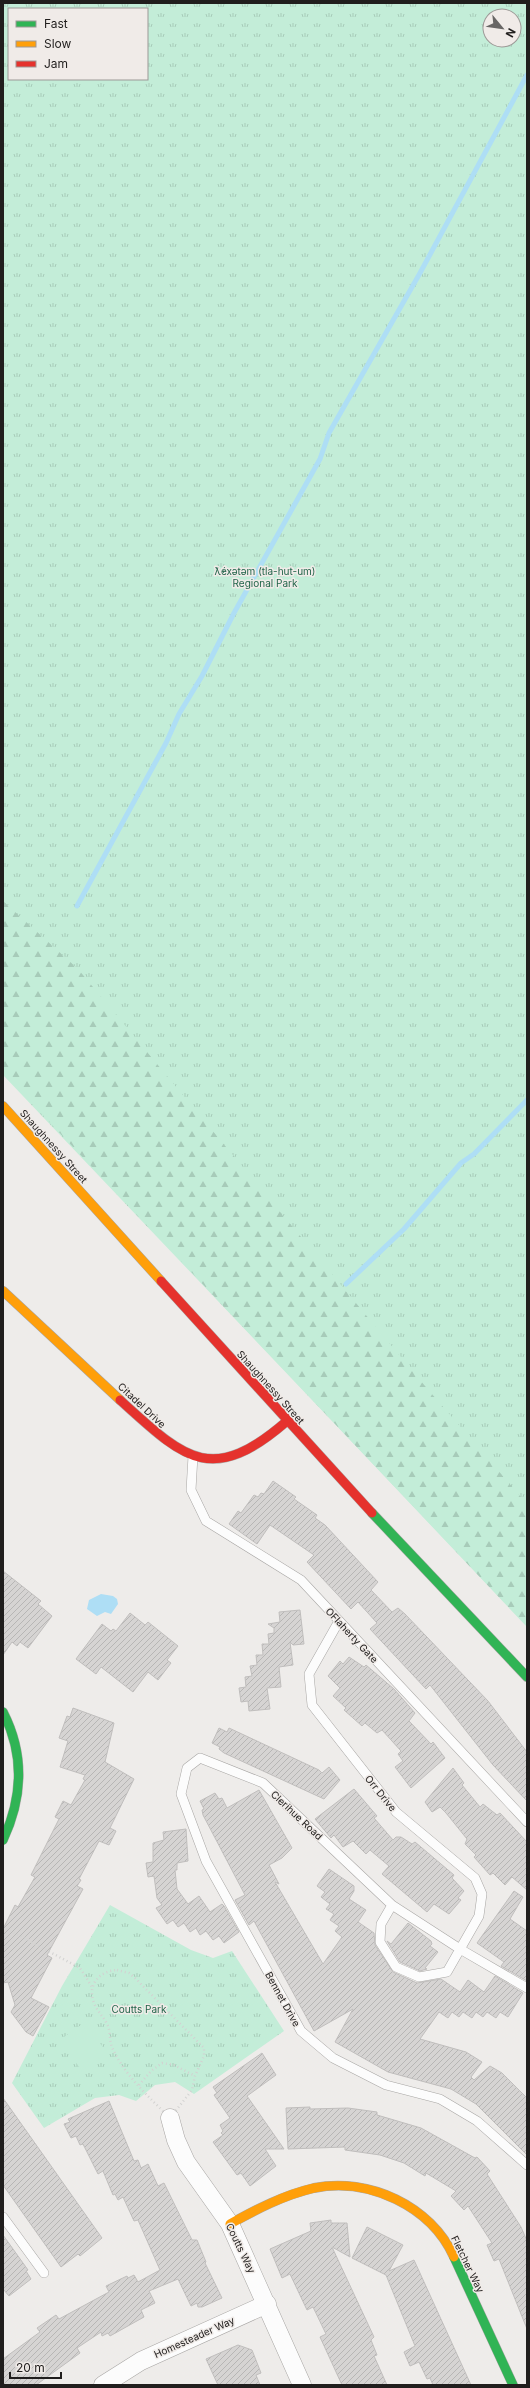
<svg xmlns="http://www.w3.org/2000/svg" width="530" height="2388" viewBox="0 0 530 2388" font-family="Inter,sans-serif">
  <defs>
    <pattern id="grass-tufts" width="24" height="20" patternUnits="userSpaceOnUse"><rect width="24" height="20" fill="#c3edd8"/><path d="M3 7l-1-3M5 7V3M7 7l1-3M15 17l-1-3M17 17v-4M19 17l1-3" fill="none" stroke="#a7cbb9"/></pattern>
    <pattern id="forest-firs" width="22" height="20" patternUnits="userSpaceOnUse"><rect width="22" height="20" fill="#c3edd8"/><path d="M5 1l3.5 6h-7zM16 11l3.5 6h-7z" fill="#a7cbb9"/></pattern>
    <pattern id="building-hatch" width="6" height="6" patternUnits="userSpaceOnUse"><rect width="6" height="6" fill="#d6d4d3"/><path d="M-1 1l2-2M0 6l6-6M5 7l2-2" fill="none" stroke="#b7b6b5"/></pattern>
  </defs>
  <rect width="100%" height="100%" fill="#eeecea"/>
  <path fill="url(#grass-tufts)" fill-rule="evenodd" d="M 3,3 L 527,3 L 527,1626 L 3,1075 ZM 9,9 L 147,9 L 147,79 L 9,79 ZM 490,16 L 514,16 L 514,40 L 490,40 Z
    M 110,1905 L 191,1950 L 213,1958 L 232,1951 L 284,2031 L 194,2094 L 175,2082 L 155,2085 L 136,2101 L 119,2095 L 95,2098 L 44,2128 L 12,2083 L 62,1986 Z"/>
  <path fill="url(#forest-firs)" d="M 3,901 L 78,969 L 425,1386 L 527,1504 L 527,1627 L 3,1073 Z"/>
  <path fill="#c3edd8" d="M 85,2022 L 107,2053 L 82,2071 L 60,2040 Z"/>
  <path fill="#aedef5" d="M 101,1594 L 113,1596 L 117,1599 L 118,1604 L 111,1614 L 105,1612 L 97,1616 L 87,1609 L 89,1600 Z"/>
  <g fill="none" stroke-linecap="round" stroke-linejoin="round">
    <path stroke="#aedef5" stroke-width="5" d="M 77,906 L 166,743 L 179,714 L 202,676 L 234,613 L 320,459 L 329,433 L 420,273 L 527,75
      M 346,1284 L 404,1229 L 461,1163 L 474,1154 L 527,1100"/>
  </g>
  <path fill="url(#building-hatch)" stroke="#c0bebd" d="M 273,1481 L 296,1497 L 294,1499 L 317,1515 L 315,1518 L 325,1525 L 378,1582 L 371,1590 L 392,1612 L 398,1608 L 405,1614 L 488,1701 L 527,1752 L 527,1801 L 493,1765 L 430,1685 L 426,1689 L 370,1629 L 377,1623 L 358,1602 L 351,1609 L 307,1562 L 314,1555 L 270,1525 L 257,1544 L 229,1524 L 238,1511 L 241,1513 L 254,1495 L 258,1497 L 261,1493 L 264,1494 Z
    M 3,1571 L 41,1601 L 38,1604 L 52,1616 L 28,1648 L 20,1642 L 17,1646 L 12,1642 L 3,1655 Z
    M 300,1610 L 304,1644 L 293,1645 L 290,1642 L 293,1665 L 279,1667 L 281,1687 L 267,1688 L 270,1709 L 249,1711 L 248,1701 L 241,1702 L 239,1688 L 246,1687 L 245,1677 L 252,1676 L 250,1666 L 257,1665 L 256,1655 L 263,1655 L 262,1644 L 269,1644 L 268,1634 L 274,1633 L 274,1628 L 268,1624 L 280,1622 L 279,1612 Z
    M 130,1613 L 145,1625 L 148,1622 L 178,1646 L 167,1660 L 171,1663 L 158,1680 L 148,1672 L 133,1692 L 101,1667 L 96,1674 L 76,1659 L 102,1624 L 111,1631 L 113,1629 L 116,1631 Z
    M 349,1657 L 364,1667 L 366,1665 L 394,1689 L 415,1713 L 409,1721 L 431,1744 L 433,1742 L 445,1758 L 411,1788 L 395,1767 L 403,1761 L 398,1754 L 401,1751 L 382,1730 L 377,1733 L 365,1723 L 362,1726 L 344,1710 L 346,1708 L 333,1696 L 340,1688 L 328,1676 L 340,1661 L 343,1664 Z
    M 73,1708 L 114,1723 L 105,1762 L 134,1779 L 110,1828 L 116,1831 L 109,1845 L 99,1841 L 79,1879 L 81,1880 L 77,1886 L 83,1889 L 47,1955 L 52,1958 L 31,1998 L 49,2007 L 33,2036 L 26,2032 L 11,2012 L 15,2005 L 8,1982 L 3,1983 L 3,1929 L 15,1905 L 18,1907 L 35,1877 L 31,1875 L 59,1819 L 55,1817 L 63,1801 L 71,1805 L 85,1780 L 83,1779 L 85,1775 L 60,1767 L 68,1741 L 59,1738 L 67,1716 L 70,1717 Z
    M 219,1728 L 227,1732 L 229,1728 L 319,1770 L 322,1773 L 329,1767 L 340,1780 L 324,1799 L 224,1753 L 219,1749 L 220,1747 L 212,1743 Z
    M 453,1768 L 464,1783 L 462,1785 L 480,1807 L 483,1804 L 497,1815 L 500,1813 L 527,1842 L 527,1890 L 512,1877 L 505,1885 L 493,1873 L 490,1875 L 474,1857 L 476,1855 L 465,1844 L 467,1839 L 446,1813 L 440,1807 L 432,1812 L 425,1802 Z
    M 354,1789 L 377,1816 L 374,1818 L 393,1840 L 396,1837 L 401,1837 L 412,1844 L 415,1842 L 454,1875 L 452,1878 L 464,1891 L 458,1898 L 461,1900 L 449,1914 L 434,1904 L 427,1912 L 382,1874 L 389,1866 L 370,1850 L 366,1854 L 353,1841 L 343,1847 L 334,1835 L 331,1838 L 315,1819 Z
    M 259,1790 L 292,1848 L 282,1858 L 269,1865 L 279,1884 L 275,1882 L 323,1964 L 342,1937 L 335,1931 L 339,1926 L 330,1920 L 334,1914 L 326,1909 L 330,1904 L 321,1897 L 325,1892 L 317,1886 L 329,1869 L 354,1886 L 354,1891 L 349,1899 L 366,1910 L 358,1922 L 374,1933 L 375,1945 L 393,1972 L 417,1983 L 441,1979 L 460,1992 L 468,1980 L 484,1992 L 495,1976 L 523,1993 L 508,2017 L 500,2012 L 496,2018 L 487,2012 L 483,2017 L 476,2012 L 472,2018 L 463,2012 L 459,2017 L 452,2012 L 448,2018 L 439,2012 L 420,2039 L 466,2052 L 482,2062 L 471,2077 L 474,2080 L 490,2066 L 502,2073 L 527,2098 L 527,2155 L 476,2104 L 451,2089 L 388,2072 L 335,2042 L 353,2009 L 314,2031 L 254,1921 L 249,1925 L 235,1900 L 245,1895 L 203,1815 L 202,1810 L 204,1809 L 200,1801 L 215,1793 L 219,1799 L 222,1798 L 227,1808 Z
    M 186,1829 L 188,1861 L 177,1863 L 177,1870 L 175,1870 L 177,1889 L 188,1904 L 199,1896 L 210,1912 L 222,1904 L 224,1906 L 239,1932 L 224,1943 L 219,1936 L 213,1940 L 206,1931 L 200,1935 L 196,1928 L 190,1932 L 184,1923 L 178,1927 L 173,1920 L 167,1924 L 156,1908 L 162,1905 L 157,1898 L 154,1876 L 148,1877 L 146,1863 L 153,1862 L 153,1843 L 164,1840 L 163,1832 Z
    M 514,1891 L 523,1897 L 510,1919 L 527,1931 L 527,1981 L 501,1966 L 504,1962 L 477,1943 Z
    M 408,1923 L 431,1941 L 432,1944 L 430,1946 L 438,1952 L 425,1968 L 427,1969 L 420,1971 L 400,1962 L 387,1941 L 391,1944 Z
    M 262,2053 L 276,2075 L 247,2096 L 284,2149 L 265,2149 L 276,2166 L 250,2186 L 241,2173 L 237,2175 L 213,2142 L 223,2135 L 221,2133 L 223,2131 L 220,2125 L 230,2118 L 214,2095 L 217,2093 L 213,2087 Z
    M 3,2098 L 102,2238 L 80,2256 L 78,2254 L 61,2267 L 3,2185 Z
    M 109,2101 L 134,2161 L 138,2160 L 141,2168 L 148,2164 L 158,2186 L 164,2183 L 192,2240 L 197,2240 L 206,2262 L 205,2263 L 222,2298 L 202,2307 L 198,2307 L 197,2303 L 191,2306 L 178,2279 L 149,2291 L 155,2303 L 141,2310 L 144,2317 L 110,2336 L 108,2333 L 102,2336 L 101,2332 L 77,2348 L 80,2353 L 36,2385 L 3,2385 L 3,2359 L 40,2332 L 37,2328 L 56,2315 L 59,2319 L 109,2292 L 106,2286 L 127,2276 L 128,2278 L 134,2275 L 138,2282 L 160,2270 L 138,2220 L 134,2221 L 123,2197 L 118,2200 L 115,2194 L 113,2195 L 103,2171 L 98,2174 L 83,2144 L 80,2145 L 76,2136 L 71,2138 L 64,2124 L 70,2122 L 68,2119 Z
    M 310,2107 L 310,2109 L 348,2108 L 377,2112 L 377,2115 L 421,2128 L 475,2158 L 477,2157 L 490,2171 L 487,2174 L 521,2227 L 527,2241 L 527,2329 L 499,2259 L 494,2261 L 487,2245 L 492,2243 L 468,2206 L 464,2210 L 451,2196 L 456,2191 L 426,2173 L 425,2176 L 404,2163 L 380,2155 L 345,2150 L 345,2147 L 288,2149 L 286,2108 Z
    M 331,2220 L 331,2223 L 347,2223 L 350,2257 L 332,2247 L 374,2337 L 371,2340 L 377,2355 L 374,2356 L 387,2385 L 342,2385 L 320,2337 L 326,2334 L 313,2307 L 307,2310 L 290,2274 L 282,2278 L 270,2249 L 311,2231 L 310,2223 Z
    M 367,2227 L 403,2245 L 389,2271 L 414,2260 L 471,2385 L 433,2385 L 430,2378 L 427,2379 L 419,2362 L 410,2366 L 404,2352 L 415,2346 L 386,2275 L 352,2258 Z
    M 3,2235 L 28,2270 L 26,2271 L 31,2279 L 9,2296 L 3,2289 Z
    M 238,2345 L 252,2350 L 261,2373 L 256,2375 L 260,2385 L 218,2385 L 206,2359 Z"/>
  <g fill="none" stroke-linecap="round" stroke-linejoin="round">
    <g stroke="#a8a6a4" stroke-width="10">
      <path id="lane" d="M 193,1456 L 191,1490 L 206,1521 L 301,1580 L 527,1822
        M 339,1621 L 309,1674 L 312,1705 L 396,1812 L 475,1878 L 482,1894 L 479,1916 L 447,1972 L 419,1977 L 396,1967 L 380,1942 L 381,1924 L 392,1905
        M 527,1988 L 460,1949 L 392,1905 L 263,1783 L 200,1758 L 187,1768 L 181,1794 L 206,1861 L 301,2031 L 333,2058 L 386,2085 L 440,2099 L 477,2121 L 527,2165
        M 3,2217 L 44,2273"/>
    </g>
    <g stroke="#a8a6a4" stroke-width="19">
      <path id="street" d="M 170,2118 L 176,2140 L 186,2162 L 230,2224 L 302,2385
        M 103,2385 L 141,2361 L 267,2304"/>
    </g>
    <g stroke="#a8a6a4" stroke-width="10">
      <path id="fast" d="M 372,1513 L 527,1677
        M 3,1712 C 25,1755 23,1797 3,1840
        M 454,2257 L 513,2385"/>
    </g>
    <g stroke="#a8a6a4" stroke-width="10">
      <path id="slow" d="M 3,1106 L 161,1281
        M 3,1291 L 120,1400
        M 230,2224 C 257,2209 284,2195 314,2188 C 369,2177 431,2206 454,2257"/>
    </g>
    <g stroke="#a8a6a4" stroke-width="10">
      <path id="jam" d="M 161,1281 L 372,1513
        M 120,1400 C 184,1458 211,1487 287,1421"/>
    </g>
    <path stroke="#d2d2d1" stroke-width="2.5" stroke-dasharray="1 3" stroke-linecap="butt" d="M 3,1927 L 80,1968 L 92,1987
      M 117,1970 L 129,1973 L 135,1978 L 204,2048 L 204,2056 L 195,2076 L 192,2090 L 170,2118 C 149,2097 124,2075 112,2047 C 109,2040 111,2031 107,2024 C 103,2016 97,2011 94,2003 C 87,1985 99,1971 117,1970 Z
      M 139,2085 L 151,2071 L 162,2063 L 174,2065 L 195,2076"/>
    <use href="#lane" stroke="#fcfcfc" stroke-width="9"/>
    <use href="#street" stroke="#fcfcfc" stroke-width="18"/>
    <use href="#fast" stroke="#30b455" stroke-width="9"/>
    <use href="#slow" stroke="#ff9f0a" stroke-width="9"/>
    <use href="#jam" stroke="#e5322d" stroke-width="9"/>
  </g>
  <g text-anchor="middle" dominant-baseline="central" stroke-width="3" stroke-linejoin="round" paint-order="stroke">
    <g font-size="10" fill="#22654a" stroke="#f0ebe8">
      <text x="265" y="571">ƛ̓éxətəm (tla-hut-um)<tspan x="265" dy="12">Regional Park</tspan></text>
      <text x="139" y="2009">Coutts Park</text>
    </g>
    <g font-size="10" fill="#201e1d" stroke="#f0ebe8">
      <text transform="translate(54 1146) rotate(48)">Shaughnessy Street</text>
      <text transform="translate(271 1387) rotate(48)">Shaughnessy Street</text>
      <text transform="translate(142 1405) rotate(43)">Citadel Drive</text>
      <text transform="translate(352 1635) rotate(47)">OFlaherty Gate</text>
      <text transform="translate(381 1793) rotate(51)">Orr Drive</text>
      <text transform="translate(297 1815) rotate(43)">Clerihue Road</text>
      <text transform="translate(283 1999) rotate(61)">Bennet Drive</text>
      <text transform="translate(241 2248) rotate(64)">Coutts Way</text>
      <text transform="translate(468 2264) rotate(64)">Fletcher Way</text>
      <text transform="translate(194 2337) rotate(-24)">Homesteader Way</text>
    </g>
  </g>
  <rect width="530" height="2388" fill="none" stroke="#201e1d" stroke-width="8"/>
  <rect x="8" y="8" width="140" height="72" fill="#f0ebe8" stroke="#9d9997"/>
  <rect x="16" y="21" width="20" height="6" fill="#30b455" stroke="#9d9997"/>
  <text x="44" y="28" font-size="12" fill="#201e1d">Fast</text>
  <rect x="16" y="41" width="20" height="6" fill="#ff9f0a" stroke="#9d9997"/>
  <text x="44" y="48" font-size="12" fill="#201e1d">Slow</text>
  <rect x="16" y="61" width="20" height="6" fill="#e5322d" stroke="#9d9997"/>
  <text x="44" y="68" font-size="12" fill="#201e1d">Jam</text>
  <g transform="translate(502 28) rotate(119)"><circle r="19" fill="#f0ebe8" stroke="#9d9997"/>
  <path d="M0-3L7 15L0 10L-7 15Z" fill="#686665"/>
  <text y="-6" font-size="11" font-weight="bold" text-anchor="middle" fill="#201e1d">N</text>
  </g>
  <path d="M10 2372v6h51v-6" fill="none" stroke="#201e1d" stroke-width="2"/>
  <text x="16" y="2372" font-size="12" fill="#201e1d" stroke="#f0ebe8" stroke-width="3" paint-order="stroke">20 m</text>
</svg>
